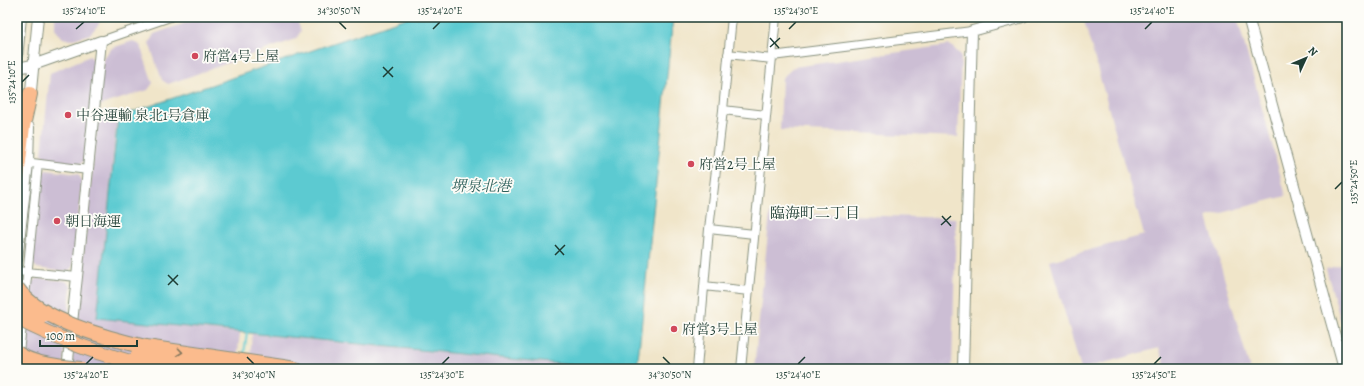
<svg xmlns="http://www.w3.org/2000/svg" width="1364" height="386" viewBox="0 0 1364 386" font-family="Alegreya,'Noto Serif JP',serif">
  <rect width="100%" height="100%" fill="#fdfcf7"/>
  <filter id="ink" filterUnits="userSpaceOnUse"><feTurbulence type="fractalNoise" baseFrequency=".025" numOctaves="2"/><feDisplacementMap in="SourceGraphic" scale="8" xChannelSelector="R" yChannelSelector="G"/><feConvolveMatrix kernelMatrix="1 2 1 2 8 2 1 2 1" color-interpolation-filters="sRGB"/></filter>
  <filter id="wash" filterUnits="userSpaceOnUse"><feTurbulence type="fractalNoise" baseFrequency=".012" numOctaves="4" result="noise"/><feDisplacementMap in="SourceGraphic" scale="16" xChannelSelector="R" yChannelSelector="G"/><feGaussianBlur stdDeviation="0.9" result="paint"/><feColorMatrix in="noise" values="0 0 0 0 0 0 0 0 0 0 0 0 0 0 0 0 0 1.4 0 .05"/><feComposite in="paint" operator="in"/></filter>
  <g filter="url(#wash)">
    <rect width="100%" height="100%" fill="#f0e5c9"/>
    <path fill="#ccbed4" d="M 55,17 L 100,17 L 99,24 L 90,34 L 70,40 L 63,38 L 57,33 L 55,28 Z
      M 203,17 L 296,17 L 301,31 L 296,39 L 168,84 L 162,80 L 149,43 L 154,34 Z
      M 1083,17 L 1237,17 L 1286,196 L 1207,217 L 1250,369 L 1166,369 L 1159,348 L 1081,369 L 1050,261 L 1144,235 Z
      M 133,41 L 140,45 L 153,83 L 148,90 L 98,106 L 103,59 L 112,48 Z
      M 950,45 L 961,55 L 958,137 L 780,130 L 782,78 L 794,67 Z
      M 90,56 L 95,62 L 85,160 L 80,164 L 47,161 L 42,154 L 50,73 Z
      M 98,114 L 117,116 L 97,318 L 240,333 L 236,369 L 71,369 Z
      M 46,170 L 78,174 L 82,180 L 73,266 L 67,272 L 37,268 L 31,262 L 40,177 Z
      M 770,213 L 956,218 L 952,369 L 754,369 Z
      M 1347,263 L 1347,343 L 1326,269 Z
      M 37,278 L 66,281 L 71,286 L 63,369 L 20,369 L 31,283 Z
      M 252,334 L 606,369 L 249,369 Z"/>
    <path fill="#5ccad1" stroke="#3e8482" d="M 409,17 L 673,17 L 637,369 L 612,369 L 97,318 L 118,117 Z"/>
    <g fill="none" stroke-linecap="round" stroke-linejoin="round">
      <path stroke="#5ccad1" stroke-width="2" d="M 244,354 L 247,332"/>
    </g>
  </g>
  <g filter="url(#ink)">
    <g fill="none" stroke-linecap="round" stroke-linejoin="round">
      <g stroke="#88917e" stroke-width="10">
        <path id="minor" d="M 101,41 L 170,17
          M 728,54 L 772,59
          M 772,56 L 972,31
          M 723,110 L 766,115
          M 32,163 L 88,170
          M 709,229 L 754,234
          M 17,271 L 77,277
          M 704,286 L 749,291
          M 25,298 L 38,164
          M 17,369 L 23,318
          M 697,369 L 709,229 L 723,110 L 732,17
          M 741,369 L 776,17"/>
      </g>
      <g stroke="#88917e" stroke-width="12">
        <path id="tertiary" d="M 1248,17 L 1344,369
          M 17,58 L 21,17
          M 17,68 L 33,65 L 101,41 L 77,277 L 67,369
          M 30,101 L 38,17
          M 17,259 L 28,163 L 29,127
          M 963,369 L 972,31 L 1023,17"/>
      </g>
      <g stroke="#88917e" stroke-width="16">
        <path id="motorway" d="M 17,178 L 23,126 L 30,94
          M 283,367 L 295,369"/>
      </g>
      <use href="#minor" stroke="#fff" stroke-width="8"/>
      <use href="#tertiary" stroke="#fff" stroke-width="10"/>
      <use href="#motorway" stroke="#fbbb8d" stroke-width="14"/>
      <g stroke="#88917e" stroke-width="16" stroke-linecap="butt">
        <path id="motorway-bridge" d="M 17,288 C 38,320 110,339 146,347 L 283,367
          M 17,306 L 40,318
          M 17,318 C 62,342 108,357 157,369
          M 17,353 C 33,365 60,366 80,369
          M 138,354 L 162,360 L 221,369"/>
      </g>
      <use href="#motorway-bridge" stroke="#fbbb8d" stroke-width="14"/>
    </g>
    <defs><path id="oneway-chevron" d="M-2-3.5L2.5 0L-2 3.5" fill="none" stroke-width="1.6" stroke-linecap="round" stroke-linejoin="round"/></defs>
    <use stroke="#82765c" href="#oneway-chevron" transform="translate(180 352) rotate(8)"/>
  </g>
  <path fill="none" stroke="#1f3d34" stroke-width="1.5" d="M 339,22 L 346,29M 76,29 L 84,22M 433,29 L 440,22M 789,29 L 796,22M 1145,29 L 1152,22M 770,38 L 779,48M 770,47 L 780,38M 383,67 L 393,77M 383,77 L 393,67M 22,82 L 29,75M 1335,189 L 1342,182M 942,216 L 951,226M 941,225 L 951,216M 555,245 L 564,255M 555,255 L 565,245M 168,275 L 178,285M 168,285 L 178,275M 247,357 L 254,364M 663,357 L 670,364M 86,364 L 93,357M 442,364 L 449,357M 798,364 L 805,357M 1154,364 L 1161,357"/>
  <g fill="#d1495b" stroke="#fdfcf7" stroke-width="1.5">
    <circle cx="195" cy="56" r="4"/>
    <circle cx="68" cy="115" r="4"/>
    <circle cx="691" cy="164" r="4"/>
    <circle cx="57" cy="221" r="4"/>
    <circle cx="674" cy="329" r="4"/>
  </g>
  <g text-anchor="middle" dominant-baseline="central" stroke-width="3.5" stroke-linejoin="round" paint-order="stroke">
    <g font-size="14" fill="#1f3d34" stroke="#fdfcf7" text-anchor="start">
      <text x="203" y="56">府営4号上屋</text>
      <text x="76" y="115">中谷運輸 泉北1号倉庫</text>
      <text x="699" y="164">府営2号上屋</text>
      <text x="65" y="221">朝日海運</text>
      <text x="682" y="329">府営3号上屋</text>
    </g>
    <g font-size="15" font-style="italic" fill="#2e605b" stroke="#fdfcf7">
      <text x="481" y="186">堺泉北港</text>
    </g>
    <g font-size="15" fill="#1f3d34" stroke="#fdfcf7">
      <text x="815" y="213">臨海町二丁目</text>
    </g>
  </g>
  <rect width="1364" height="386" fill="none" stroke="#fdfcf7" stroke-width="44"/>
  <g transform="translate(1306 58) rotate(46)" stroke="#fdfcf7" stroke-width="3" paint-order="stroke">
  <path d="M0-3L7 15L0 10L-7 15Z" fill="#1f3d34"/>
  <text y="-6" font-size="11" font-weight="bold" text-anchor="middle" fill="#1f3d34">N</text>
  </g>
  <path d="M40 340v6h97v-6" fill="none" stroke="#1f3d34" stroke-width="2"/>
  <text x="46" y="340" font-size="12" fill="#1f3d34" stroke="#fdfcf7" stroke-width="3" paint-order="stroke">100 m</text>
  <rect x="22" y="22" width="1320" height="342" fill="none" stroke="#1f3d34" stroke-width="1.5"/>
  <g font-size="10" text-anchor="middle" fill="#1f3d34">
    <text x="84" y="14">135°24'10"E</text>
    <text x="339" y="14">34°30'50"N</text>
    <text x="440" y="14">135°24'20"E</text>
    <text x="796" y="14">135°24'30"E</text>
    <text x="1152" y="14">135°24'40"E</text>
    <text transform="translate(11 82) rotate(-90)" y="4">135°24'10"E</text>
    <text transform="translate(1353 182) rotate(-90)" y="4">135°24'50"E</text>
    <text x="86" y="378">135°24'20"E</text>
    <text x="254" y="378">34°30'40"N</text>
    <text x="442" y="378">135°24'30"E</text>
    <text x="670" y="378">34°30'50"N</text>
    <text x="798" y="378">135°24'40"E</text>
    <text x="1154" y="378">135°24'50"E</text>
  </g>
</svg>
